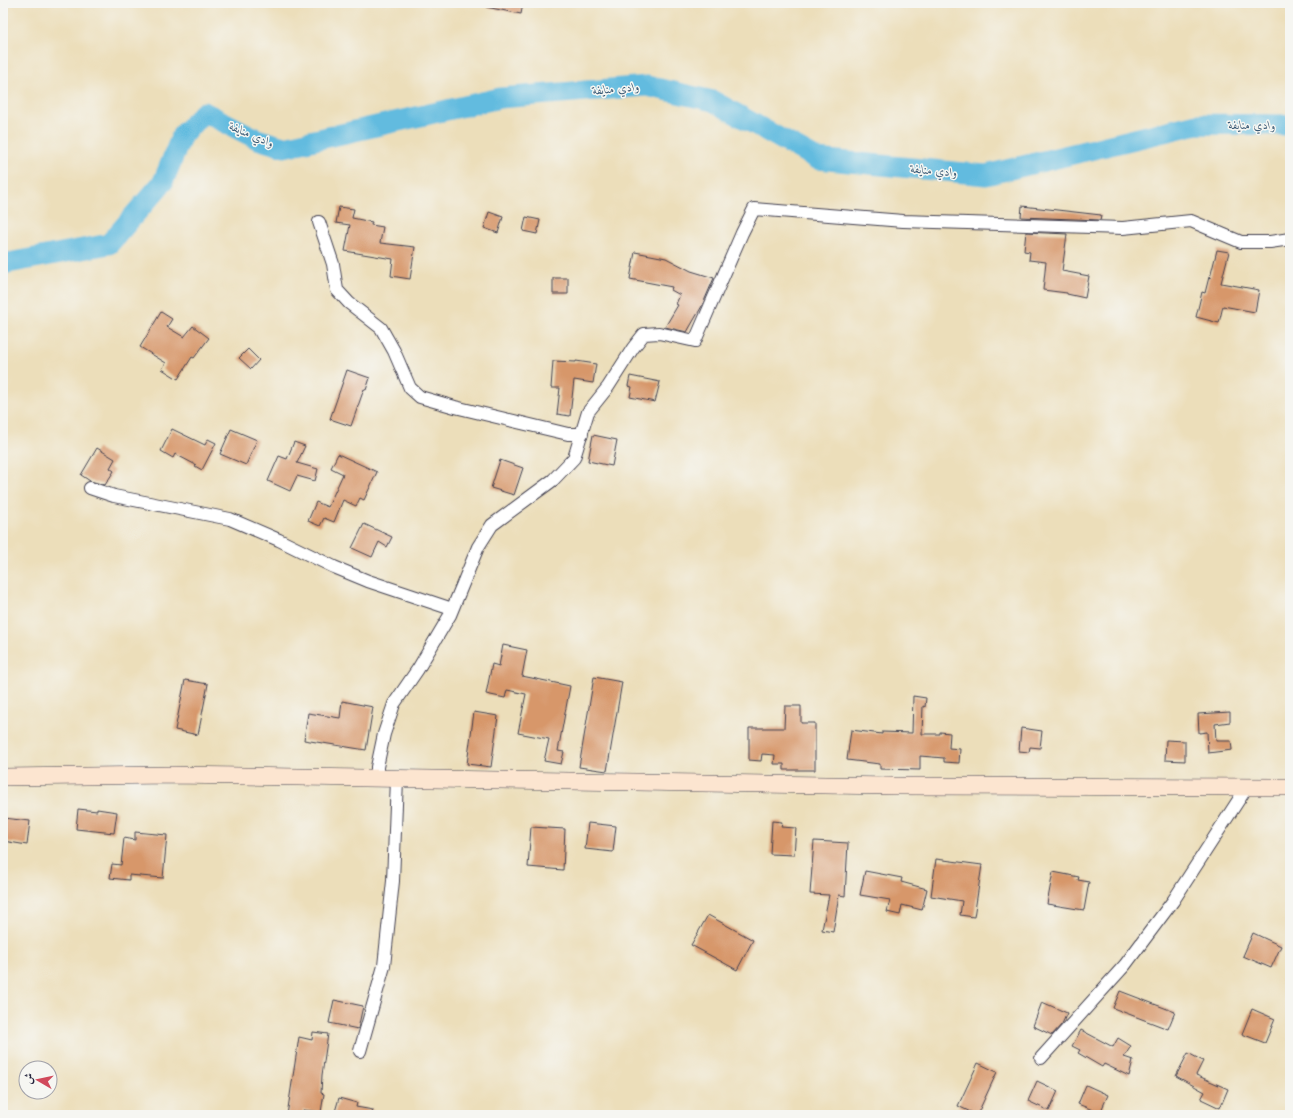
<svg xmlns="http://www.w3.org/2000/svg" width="1293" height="1118" viewBox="0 0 1293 1118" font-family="'Libre Caslon Text',Amiri,serif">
  <rect width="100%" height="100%" fill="#f6f6f2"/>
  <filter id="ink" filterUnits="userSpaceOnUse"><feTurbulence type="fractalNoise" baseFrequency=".025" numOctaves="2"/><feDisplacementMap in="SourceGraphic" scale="8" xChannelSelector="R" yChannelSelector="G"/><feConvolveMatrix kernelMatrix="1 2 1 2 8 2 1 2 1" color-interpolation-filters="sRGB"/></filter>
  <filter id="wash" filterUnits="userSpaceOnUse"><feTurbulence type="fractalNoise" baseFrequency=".012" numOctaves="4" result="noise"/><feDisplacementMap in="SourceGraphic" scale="16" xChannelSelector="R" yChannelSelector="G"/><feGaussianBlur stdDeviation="0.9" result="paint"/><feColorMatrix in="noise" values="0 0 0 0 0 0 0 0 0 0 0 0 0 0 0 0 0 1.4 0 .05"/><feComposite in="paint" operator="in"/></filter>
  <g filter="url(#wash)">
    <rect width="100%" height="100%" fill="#ecdeba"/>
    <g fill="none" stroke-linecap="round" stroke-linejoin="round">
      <path stroke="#62bbdf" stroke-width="21" d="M 3,264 L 109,244 L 163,182 L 182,135 L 204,112 L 257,139 L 284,147 L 500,98 L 647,86 L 713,101 L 817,159 L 986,175 L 1197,124 L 1290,125"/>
    </g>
    <g id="blocks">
      <path fill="#d7976a" d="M 487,3 L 523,3 L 521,14 L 486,7 Z
        M 1022,206 L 1101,215 L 1100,220 L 1021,217 Z
        M 339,207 L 354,209 L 352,218 L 372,222 L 371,225 L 383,227 L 380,243 L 415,247 L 410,279 L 391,276 L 393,259 L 345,251 L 350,225 L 336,223 Z
        M 489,212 L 503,217 L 498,233 L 484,228 Z
        M 526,217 L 540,220 L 537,234 L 523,231 Z
        M 1026,232 L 1067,234 L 1062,271 L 1089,276 L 1085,298 L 1067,294 L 1067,293 L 1043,290 L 1046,262 L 1029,260 L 1030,252 L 1024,251 Z
        M 1217,250 L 1229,252 L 1221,283 L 1259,290 L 1255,312 L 1223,306 L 1219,323 L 1196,317 L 1202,292 L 1205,293 L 1209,277 L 1210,278 Z
        M 635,252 L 666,258 L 691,271 L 714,278 L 702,306 L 687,332 L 665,327 L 678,305 L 676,304 L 680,295 L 671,290 L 672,287 L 630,279 Z
        M 553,278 L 568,278 L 568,294 L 553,294 Z
        M 161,312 L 172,319 L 167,327 L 184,337 L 193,326 L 209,338 L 194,358 L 192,357 L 178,379 L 162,369 L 166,363 L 140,347 Z
        M 248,349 L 259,360 L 251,369 L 239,358 Z
        M 553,361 L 576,362 L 576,361 L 596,364 L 593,383 L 574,380 L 570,416 L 557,414 L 560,388 L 551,388 Z
        M 347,370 L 370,378 L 366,390 L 364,389 L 351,426 L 330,419 Z
        M 630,376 L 660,382 L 655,402 L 630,397 L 632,387 L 628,386 Z
        M 172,429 L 205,445 L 208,439 L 216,443 L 202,470 L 195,466 L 196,465 L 175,454 L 173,458 L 161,451 Z
        M 231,429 L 257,440 L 246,465 L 220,454 Z
        M 593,435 L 617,440 L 612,466 L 588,461 Z
        M 294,442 L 305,446 L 297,463 L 318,469 L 315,481 L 297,476 L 290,491 L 268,481 L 279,456 L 287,459 Z
        M 97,448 L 115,459 L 110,468 L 114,471 L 105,485 L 90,481 L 81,475 Z
        M 338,454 L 377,472 L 364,500 L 360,498 L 356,506 L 343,500 L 334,522 L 324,518 L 320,526 L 308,521 L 316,502 L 328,507 L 343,474 L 331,468 Z
        M 500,460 L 523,468 L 514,495 L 491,488 Z
        M 364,524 L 392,537 L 387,547 L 379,542 L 372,557 L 352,548 Z
        M 503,645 L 527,650 L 522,676 L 570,686 L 558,751 L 564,752 L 561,764 L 544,761 L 549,739 L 518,733 L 526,694 L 507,690 L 505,698 L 486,694 L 492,664 L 499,666 Z
        M 594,677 L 622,682 L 607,771 L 579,767 Z
        M 185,680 L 208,684 L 198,735 L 175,730 Z
        M 913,696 L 926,698 L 925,707 L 923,706 L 922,734 L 940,734 L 940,732 L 950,733 L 949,748 L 960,749 L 959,763 L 944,762 L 944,758 L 920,756 L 920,770 L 880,769 L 880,764 L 847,760 L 851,730 L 882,734 L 882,732 L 912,733 Z
        M 342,701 L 373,707 L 366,750 L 304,740 L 308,713 L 340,718 Z
        M 785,706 L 801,706 L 801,723 L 815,723 L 815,770 L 784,770 L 784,764 L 774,764 L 775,755 L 762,754 L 761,761 L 749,760 L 749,728 L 784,728 Z
        M 474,712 L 498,716 L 491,767 L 467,764 Z
        M 1230,712 L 1230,722 L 1215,724 L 1216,741 L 1231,741 L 1232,750 L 1208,753 L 1207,732 L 1199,733 L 1198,714 Z
        M 1021,728 L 1042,731 L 1040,748 L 1030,747 L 1029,752 L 1019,751 Z
        M 1166,740 L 1185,741 L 1185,761 L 1165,760 Z
        M 78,809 L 97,811 L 97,809 L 117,812 L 114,833 L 76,829 Z
        M 3,818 L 30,821 L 27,845 L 3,841 Z
        M 772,821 L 782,822 L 781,827 L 796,828 L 794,855 L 770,854 Z
        M 588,823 L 616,826 L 613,852 L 585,849 Z
        M 531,827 L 565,829 L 563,870 L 528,867 Z
        M 135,832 L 167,835 L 163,878 L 129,875 L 129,880 L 110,878 L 112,864 L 121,865 L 124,838 L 135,840 Z
        M 814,841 L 848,843 L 845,896 L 839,895 L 833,932 L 822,930 L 829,895 L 810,894 Z
        M 936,859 L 982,865 L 974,917 L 960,915 L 962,901 L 931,896 Z
        M 865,871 L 902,878 L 901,882 L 927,889 L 922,910 L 902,905 L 900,915 L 887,912 L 890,900 L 860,895 Z
        M 1053,872 L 1079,877 L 1078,880 L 1089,882 L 1084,910 L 1047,904 Z
        M 708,915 L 753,940 L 737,970 L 691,945 Z
        M 1253,933 L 1281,946 L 1271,968 L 1243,956 Z
        M 1120,991 L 1175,1012 L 1168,1029 L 1113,1008 Z
        M 334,1000 L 363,1006 L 358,1029 L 329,1023 Z
        M 1042,1002 L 1067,1013 L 1062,1024 L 1052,1035 L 1033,1026 Z
        M 1252,1009 L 1275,1019 L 1265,1043 L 1242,1034 Z
        M 1081,1030 L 1113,1047 L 1118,1038 L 1131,1046 L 1124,1057 L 1133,1060 L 1129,1076 L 1104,1064 L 1102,1067 L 1078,1053 L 1080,1050 L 1072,1046 Z
        M 313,1032 L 328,1034 L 322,1075 L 321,1093 L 324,1094 L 321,1112 L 303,1110 L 303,1115 L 287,1115 L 299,1037 L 312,1040 Z
        M 1188,1053 L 1203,1061 L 1196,1075 L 1228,1089 L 1220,1108 L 1201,1099 L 1205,1092 L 1176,1076 Z
        M 978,1063 L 997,1072 L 977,1115 L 958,1106 Z
        M 1037,1081 L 1058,1091 L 1049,1111 L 1028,1101 Z
        M 1086,1085 L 1108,1095 L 1100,1113 L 1078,1104 Z
        M 339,1098 L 357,1103 L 356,1107 L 373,1110 L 372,1115 L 334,1115 Z"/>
    </g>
  </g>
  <g filter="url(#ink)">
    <use href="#blocks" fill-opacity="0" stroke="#403e4e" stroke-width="1"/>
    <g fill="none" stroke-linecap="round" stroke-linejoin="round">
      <g stroke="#403e4e" stroke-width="14">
        <path id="street" d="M 319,222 L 333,264 L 337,290 L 349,303 L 381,328 L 394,351 L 410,388 L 420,397 L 455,407 L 568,434 L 582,434
          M 90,488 L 114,496 L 230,519 L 279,540 L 334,567 L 368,581 L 452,609
          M 377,778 L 377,767 L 384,734 L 394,704 L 418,669 L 450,615 L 478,547 L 492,525 L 553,480 L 574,458 L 588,412 L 608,387 L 633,348 L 644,334 L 659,333 L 695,341 L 742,233 L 754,209 L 903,221 L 1123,228 L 1191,221 L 1241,242 L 1270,242 L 1290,239
          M 360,1051 L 384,966 L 393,881 L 397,779
          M 1041,1058 L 1125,965 L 1173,901 L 1247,787"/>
      </g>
      <g stroke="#403e4e" stroke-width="18">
        <path id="secondary" d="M 3,777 L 171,775 L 894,786 L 1290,787"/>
      </g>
      <use href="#street" stroke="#fff" stroke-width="12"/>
      <use href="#secondary" stroke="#fce5d0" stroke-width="17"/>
    </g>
  </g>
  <g text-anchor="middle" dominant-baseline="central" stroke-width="3" stroke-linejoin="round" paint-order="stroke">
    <g font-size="12" font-style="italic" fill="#385874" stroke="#f6f6f2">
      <text transform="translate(616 88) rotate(-5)">وادي منايفة</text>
      <text x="1252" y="124">وادي منايفة</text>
      <text transform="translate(252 134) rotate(23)">وادي منايفة</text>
      <text transform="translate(934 170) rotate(5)">وادي منايفة</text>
    </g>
  </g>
  <rect width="1293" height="1118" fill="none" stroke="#f6f6f2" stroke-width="16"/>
  <g transform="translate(38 1080) rotate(279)"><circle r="19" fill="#f6f6f2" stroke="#a1a1a9"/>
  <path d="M0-3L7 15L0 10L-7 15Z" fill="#d1495b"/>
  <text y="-6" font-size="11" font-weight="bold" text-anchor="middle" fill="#22223b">ش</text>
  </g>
</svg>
